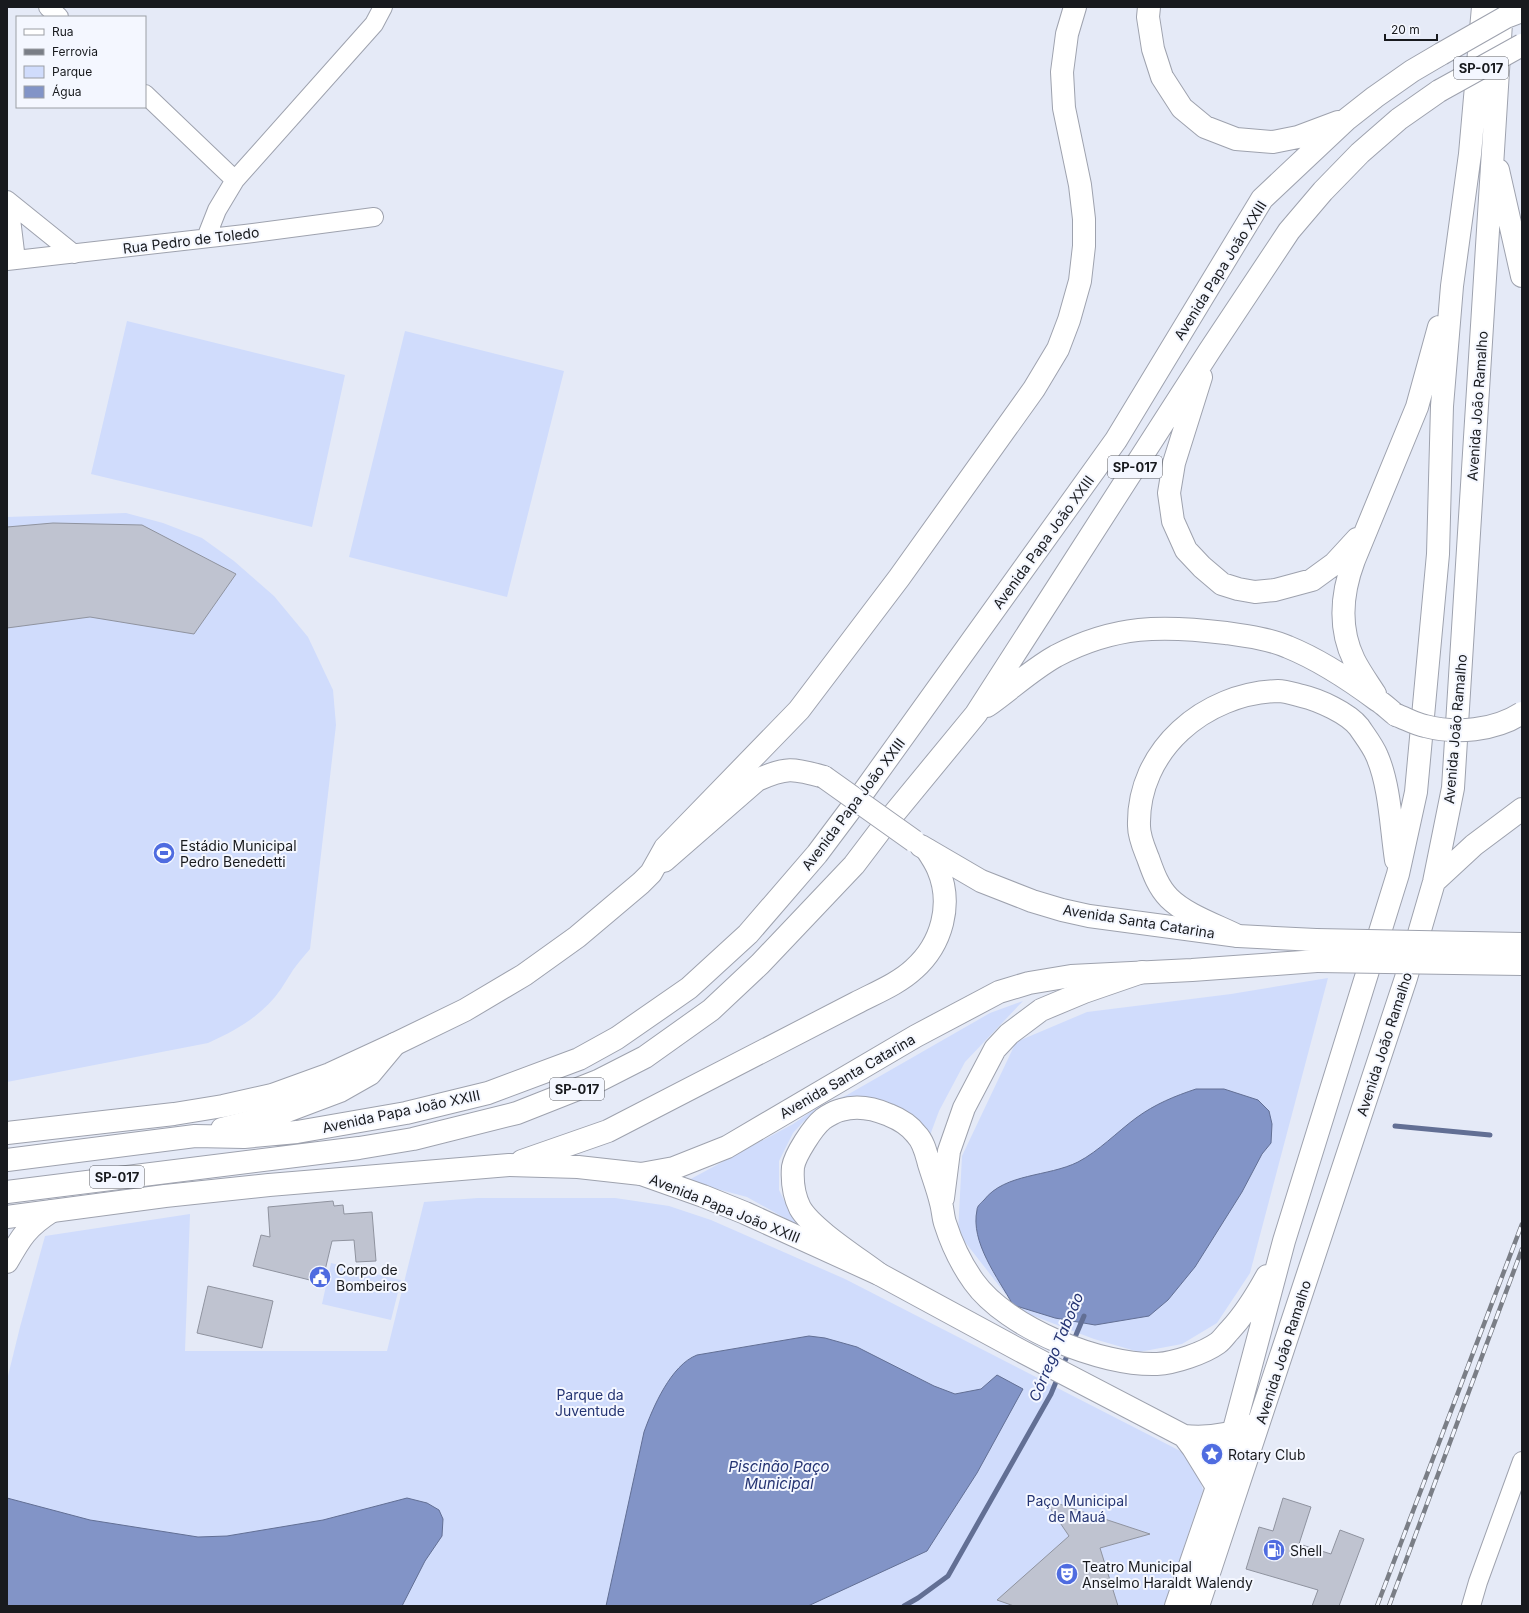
<svg xmlns="http://www.w3.org/2000/svg" width="1529" height="1613" viewBox="0 0 1529 1613" font-family="Inter,sans-serif">
  <rect width="100%" height="100%" fill="#e5eaf7"/>
  <path fill="#d0dcfc" d="M 127,321 L 345,375 L 312,527 L 91,474 Z
    M 405,331 L 564,371 L 507,597 L 349,557 Z
    M 126,513 L 163,523 L 202,538 L 234,561 L 274,596 L 308,637 L 333,690 L 336,725 L 310,949 C 304,956 298,963 293,970 C 289,976 285,983 281,989 C 263,1015 237,1030 208,1043 L 7,1082 L 7,517 Z
    M 1328,978 L 1250,1273 L 1217,1323 L 1182,1344 L 1139,1352 L 1094,1339 L 1018,1310 L 958,1233 L 962,1156 L 1016,1042 L 1087,1012 L 1231,994 Z
    M 1023,1001 L 965,1062 L 939,1111 L 929,1138 L 836,1104 L 804,1121 L 793,1133 L 779,1161 L 779,1190 L 798,1228 L 783,1217 L 747,1197 L 687,1181 L 793,1124 L 818,1107 L 847,1095 L 990,1013 Z
    M 478,1198 L 615,1198 L 669,1206 L 711,1220 L 845,1279 L 1192,1457 L 1203,1490 L 1164,1606 L 7,1606 L 7,1380 L 20,1327 L 45,1236 L 190,1214 L 185,1351 L 387,1351 L 424,1202 Z
    M 331,1263 L 401,1280 L 391,1320 L 322,1304 Z"/>
  <path fill="#8294c7" stroke="#626f94" d="M 1196,1089 L 1224,1089 L 1258,1100 L 1269,1111 L 1272,1124 L 1271,1143 L 1262,1154 L 1242,1192 L 1195,1267 L 1168,1300 L 1149,1316 L 1095,1325 L 1055,1318 L 1013,1305 C 998,1278 970,1242 977,1210 C 977,1206 981,1203 984,1200 C 1005,1173 1048,1177 1078,1162 C 1099,1151 1117,1132 1136,1118 C 1155,1104 1175,1096 1196,1089 Z
    M 809,1336 L 825,1338 L 857,1347 L 934,1386 L 955,1394 L 981,1389 L 997,1375 L 1023,1389 L 977,1473 L 927,1551 L 808,1606 L 606,1606 L 644,1432 C 653,1407 671,1365 697,1355 Z
    M 7,1498 L 90,1520 L 198,1537 L 227,1536 L 323,1520 L 407,1498 L 427,1503 L 439,1510 L 443,1519 L 442,1536 L 425,1561 L 402,1606 L 7,1606 Z"/>
  <g fill="none" stroke-linecap="round" stroke-linejoin="round">
    <path stroke="#626f94" stroke-width="5" d="M 1395,1126 L 1490,1135
      M 1073,1342 L 1084,1316
      M 1062,1368 L 1069,1351
      M 904,1606 L 918,1598 L 948,1576 L 1051,1394 L 1058,1377"/>
  </g>
  <path fill="#bfc3d0" stroke="#8f939f" d="M 53,523 L 142,525 L 236,574 L 194,634 L 90,617 L 7,628 L 7,527 Z
    M 333,1201 L 334,1206 L 343,1205 L 344,1214 L 372,1212 L 376,1261 L 356,1262 L 354,1240 L 332,1241 L 322,1283 L 253,1266 L 261,1235 L 270,1237 L 268,1207 Z
    M 208,1286 L 273,1301 L 262,1348 L 197,1333 Z
    M 1283,1498 L 1311,1507 L 1299,1544 L 1331,1554 L 1340,1530 L 1364,1539 L 1339,1606 L 1312,1606 L 1318,1590 L 1246,1569 L 1259,1527 L 1273,1531 Z
    M 1044,1499 L 1150,1534 L 1100,1548 L 1118,1606 L 1014,1606 L 997,1600 L 1069,1536 Z"/>
  <g fill="none" stroke-linecap="round" stroke-linejoin="round">
    <g stroke="#9ea2ae" stroke-width="20">
      <path id="minor" d="M 48,7 L 59,17
        M 145,94 L 235,180
        M 7,200 L 74,254
        M 9,202 L 16,260
        M 206,238 L 217,210 L 235,180 L 374,24 L 383,7
        M 7,261 L 245,234 L 374,217
        M 1471,1606 L 1478,1582 L 1522,1461"/>
    </g>
    <g stroke="#9ea2ae" stroke-width="24">
      <path id="secondary" d="M 921,846 L 981,881 L 1032,901 L 1062,910 L 1089,916 L 1238,936 L 1316,940
        M 664,861 L 757,780 C 786,767 793,768 824,777
        M 641,1174 L 674,1168 L 727,1147 L 916,1036 L 999,992 L 1029,983 L 1071,976 L 1192,970 L 1317,961
        M 7,1262 C 21,1237 27,1227 52,1211"/>
    </g>
    <g stroke="#9ea2ae" stroke-width="24">
      <path id="primary" d="M 7,1133 L 174,1114 L 223,1106 L 272,1095 L 330,1074 L 395,1044 L 465,1010 L 524,975 L 577,937 L 641,883 L 651,873 L 665,848 L 799,710 L 899,578 L 1034,389 L 1058,349 L 1069,320 L 1080,281 L 1084,246 L 1084,219 L 1080,185 L 1064,108 L 1062,72 L 1067,34 L 1075,7
        M 522,1161 L 608,1131 L 856,1003 C 875,993 898,984 914,969 C 942,944 953,904 938,869 C 935,862 931,856 927,850
        M 7,1217 L 165,1196 L 269,1185 L 509,1165 L 578,1167 L 641,1174 L 703,1196 L 745,1213 L 879,1274 L 1021,1351 L 1184,1436 C 1207,1438 1228,1436 1250,1426
        M 1184,1436 L 1193,1448 L 1217,1487"/>
    </g>
    <g stroke="#9ea2ae" stroke-width="24">
      <path id="trunk" d="M 1149,7 L 1148,17 L 1153,49 L 1162,77 L 1182,108 L 1205,127 L 1236,139 L 1273,142 L 1298,137 L 1338,122
        M 1506,17 L 1522,11
        M 1498,170 L 1522,276
        M 1201,377 L 1174,463 L 1169,493 L 1173,521 L 1186,550 L 1202,567 L 1222,584 L 1238,589 L 1255,592 L 1275,590 L 1312,580 L 1334,564 L 1357,539
        M 1375,694 C 1368,683 1360,672 1354,660 C 1338,627 1342,592 1354,560 L 1417,407 L 1439,327
        M 987,706 C 1010,690 1031,670 1056,656 C 1115,625 1162,625 1226,633 C 1247,636 1270,639 1288,647 C 1320,660 1350,680 1377,700 C 1384,704 1389,710 1396,715
        M 1434,882 L 1474,845 L 1522,809
        M 1238,936 C 1216,925 1186,915 1169,898 C 1158,887 1153,872 1148,858 C 1144,848 1139,837 1139,826 C 1137,750 1205,693 1278,691 C 1286,691 1294,694 1302,696 C 1319,700 1348,713 1359,727 C 1365,736 1373,746 1377,756 C 1390,786 1391,827 1396,860
        M 222,1129 L 279,1114 L 340,1091 L 370,1074 L 395,1044
        M 7,1160 L 195,1136 L 244,1137 L 297,1132 L 406,1113 L 488,1093 L 579,1059 L 617,1038 L 689,988 L 748,934 L 817,854 L 862,794 L 1116,440 L 1262,199 L 1347,119 L 1375,97 L 1412,71 L 1441,54
        M 7,1192 L 359,1148 L 413,1139 L 517,1113 L 598,1081 L 645,1057 L 711,1010 L 760,964 L 854,865 L 879,832 L 976,714 L 1210,350 L 1289,231 L 1323,191 L 1360,153 L 1399,119 L 1439,91
        M 943,1198 L 949,1151 L 964,1108 L 995,1049 L 1009,1034 L 1041,1010 L 1084,992 L 1142,972
        M 879,1274 C 858,1258 812,1229 800,1208 C 794,1196 792,1180 793,1167 C 795,1155 813,1127 823,1119 C 827,1116 836,1111 841,1110 C 857,1105 875,1109 889,1115 C 899,1119 910,1126 916,1134 C 924,1142 926,1153 929,1164 C 933,1177 938,1190 941,1203 C 943,1210 943,1217 945,1223 C 952,1245 961,1264 974,1282 C 1007,1328 1101,1366 1157,1364 C 1175,1363 1204,1353 1218,1343 C 1223,1339 1226,1334 1230,1330 C 1245,1314 1256,1296 1267,1276
        M 1176,1606 L 1217,1487 L 1233,1433 L 1284,1241 L 1398,874 L 1416,792 L 1438,554 L 1442,406 L 1452,286 L 1470,154 L 1483,7
        M 1198,1606 L 1406,978 L 1434,882 L 1453,788 L 1502,7"/>
    </g>
    <use href="#minor" stroke="#fff" stroke-width="18"/>
    <use href="#secondary" stroke="#fff" stroke-width="22"/>
    <use href="#primary" stroke="#fff" stroke-width="22"/>
    <use href="#trunk" stroke="#fff" stroke-width="22"/>
    <g stroke="#7a7e86" stroke-width="4.5">
      <path id="rail" d="M 1377,1606 L 1522,1224
        M 1389,1606 L 1522,1249"/>
    </g>
    <use href="#rail" stroke="#f4f7ff" stroke-width="3" stroke-dasharray="9" stroke-linecap="butt"/>
    <g stroke="#9ea2ae" stroke-width="24" stroke-linecap="butt">
      <path id="secondary-bridge" d="M 824,777 L 914,841
        M 1316,940 L 1522,944
        M 1317,961 L 1522,964"/>
    </g>
    <g stroke="#9ea2ae" stroke-width="24" stroke-linecap="butt">
      <path id="trunk-bridge" d="M 1441,54 L 1506,17
        M 1439,91 L 1522,45
        M 1396,715 C 1405,718 1415,724 1425,726 C 1456,734 1494,731 1522,713"/>
    </g>
    <use href="#secondary-bridge" stroke="#fff" stroke-width="22"/>
    <use href="#trunk-bridge" stroke="#fff" stroke-width="22"/>
  </g>
  <defs>
    <g id="stadium-disc" transform="scale(1.15)"><circle r="9.5" fill="#4f6ce0" stroke="#f4f7ff"/><path d="M0-5a6.5 5 0 1 0 0 10a6.5 5 0 1 0 0-10ZM-3.5-1.8h7v3.6h-7Z" fill="#fff"/></g>
    <g id="civic-disc" transform="scale(1.15)"><circle r="9.5" fill="#4f6ce0" stroke="#f4f7ff"/><path d="M-.6-6.5H3V-4.5H.6V-3L4-1V1h2V6H-6V1h2V-1L-.6-3ZM-1.2 2.5V6h2.4V2.5Z" fill="#fff"/></g>
    <g id="sight-disc" transform="scale(1.15)"><circle r="9.5" fill="#4f6ce0" stroke="#f4f7ff"/><path d="M0-6L1.8-2.2L6-1.7L2.9 1.2L3.7 5.4L0 3.3L-3.7 5.4L-2.9 1.2L-6-1.7L-1.8-2.2Z" fill="#fff"/></g>
    <g id="fuel-disc" transform="scale(1.15)"><circle r="9.5" fill="#4f6ce0" stroke="#f4f7ff"/><path d="M-5.5-6h7V0h2V4h1.3V-2.5L3-4.5l.8-.8L6-3V5H2.5V1h-1V6h-7ZM-4.2-4.7v3.2H.2V-4.7Z" fill="#fff"/></g>
    <g id="theatre-disc" transform="scale(1.15)"><circle r="9.5" fill="#4f6ce0" stroke="#f4f7ff"/><path d="M-5-5.5Q0-4 5-5.5V0Q5 5 0 6Q-5 5-5 0ZM-3.3-2.5H-1v1.5H-3.3ZM1-2.5H3.3v1.5H1ZM-2.8 1Q0 5.5 2.8 1Z" fill="#fff"/></g>
  </defs>
  <g fill-rule="evenodd">
    <use href="#stadium-disc" x="164" y="853"/>
    <use href="#civic-disc" x="320" y="1277"/>
    <use href="#sight-disc" x="1212" y="1454"/>
    <use href="#fuel-disc" x="1274" y="1550"/>
    <use href="#theatre-disc" x="1067" y="1574"/>
  </g>
  <g text-anchor="middle" dominant-baseline="central" stroke-width="4" stroke-linejoin="round" paint-order="stroke">
    <g fill="#f4f7ff" stroke="#5a5c62" stroke-width="1">
      <rect x="1454" y="57" width="54" height="22" rx="3"/>
      <rect x="1108" y="456" width="54" height="22" rx="3"/>
      <rect x="550" y="1078" width="54" height="22" rx="3"/>
      <rect x="90" y="1166" width="54" height="22" rx="3"/>
    </g>
    <g font-size="13" font-weight="bold" fill="#181a1e">
      <text x="1481" y="68">SP-017</text>
      <text x="1135" y="467">SP-017</text>
      <text x="577" y="1089">SP-017</text>
      <text x="117" y="1177">SP-017</text>
    </g>
    <g font-size="14" fill="#181a1e" stroke="#f4f7ff">
      <text transform="translate(191 240) rotate(-7)">Rua Pedro de Toledo</text>
      <text transform="translate(1220 270) rotate(-58)">Avenida Papa João XXIII</text>
      <text transform="translate(1477 406) rotate(-86)">Avenida João Ramalho</text>
      <text transform="translate(1043 542) rotate(-54)">Avenida Papa João XXIII</text>
      <text transform="translate(1455 729) rotate(-85)">Avenida João Ramalho</text>
      <text transform="translate(853 804) rotate(-53)">Avenida Papa João XXIII</text>
      <text transform="translate(1139 921) rotate(9)">Avenida Santa Catarina</text>
      <text transform="translate(1384 1044) rotate(-72)">Avenida João Ramalho</text>
      <text transform="translate(847 1076) rotate(-30)">Avenida Santa Catarina</text>
      <text transform="translate(401 1111) rotate(-12)">Avenida Papa João XXIII</text>
      <text transform="translate(725 1208) rotate(22)">Avenida Papa João XXIII</text>
      <text transform="translate(1283 1352) rotate(-72)">Avenida João Ramalho</text>
    </g>
    <g font-size="14" fill="#181a1e" stroke="#f4f7ff" text-anchor="start">
      <text x="180" y="845">Estádio Municipal<tspan x="180" dy="16">Pedro Benedetti</tspan></text>
      <text x="336" y="1269">Corpo de<tspan x="336" dy="16">Bombeiros</tspan></text>
      <text x="1228" y="1454">Rotary Club</text>
      <text x="1290" y="1550">Shell</text>
      <text x="1082" y="1566">Teatro Municipal<tspan x="1082" dy="16">Anselmo Haraldt Walendy</tspan></text>
    </g>
    <g font-size="14" fill="#253573" stroke="#f4f7ff">
      <text x="590" y="1394">Parque da<tspan x="590" dy="16">Juventude</tspan></text>
      <text x="1077" y="1500">Paço Municipal<tspan x="1077" dy="16">de Mauá</tspan></text>
    </g>
    <g font-size="15" font-style="italic" fill="#253473" stroke="#f4f7ff">
      <text transform="translate(1056 1347) rotate(-67)">Córrego Taboão</text>
      <text x="779" y="1466">Piscinão Paço<tspan x="779" dy="17">Municipal</tspan></text>
    </g>
  </g>
  <rect width="1529" height="1613" fill="none" stroke="#181a1e" stroke-width="16"/>
  <rect x="16" y="16" width="130" height="92" fill="#f4f7ff" stroke="#9c9fa5"/>
  <rect x="24" y="29" width="20" height="6" fill="#ffffff" stroke="#9c9fa5"/>
  <text x="52" y="36" font-size="12" fill="#181a1e">Rua</text>
  <rect x="24" y="49" width="20" height="6" fill="#7a7e86" stroke="#9c9fa5"/>
  <text x="52" y="56" font-size="12" fill="#181a1e">Ferrovia</text>
  <rect x="24" y="66" width="20" height="12" fill="#d0dcfc" stroke="#9c9fa5"/>
  <text x="52" y="76" font-size="12" fill="#181a1e">Parque</text>
  <rect x="24" y="86" width="20" height="12" fill="#8294c7" stroke="#9c9fa5"/>
  <text x="52" y="96" font-size="12" fill="#181a1e">Água</text>
  <path d="M1385 34v6h52v-6" fill="none" stroke="#181a1e" stroke-width="2"/>
  <text x="1391" y="34" font-size="12" fill="#181a1e" stroke="#f4f7ff" stroke-width="3" paint-order="stroke">20 m</text>
</svg>
